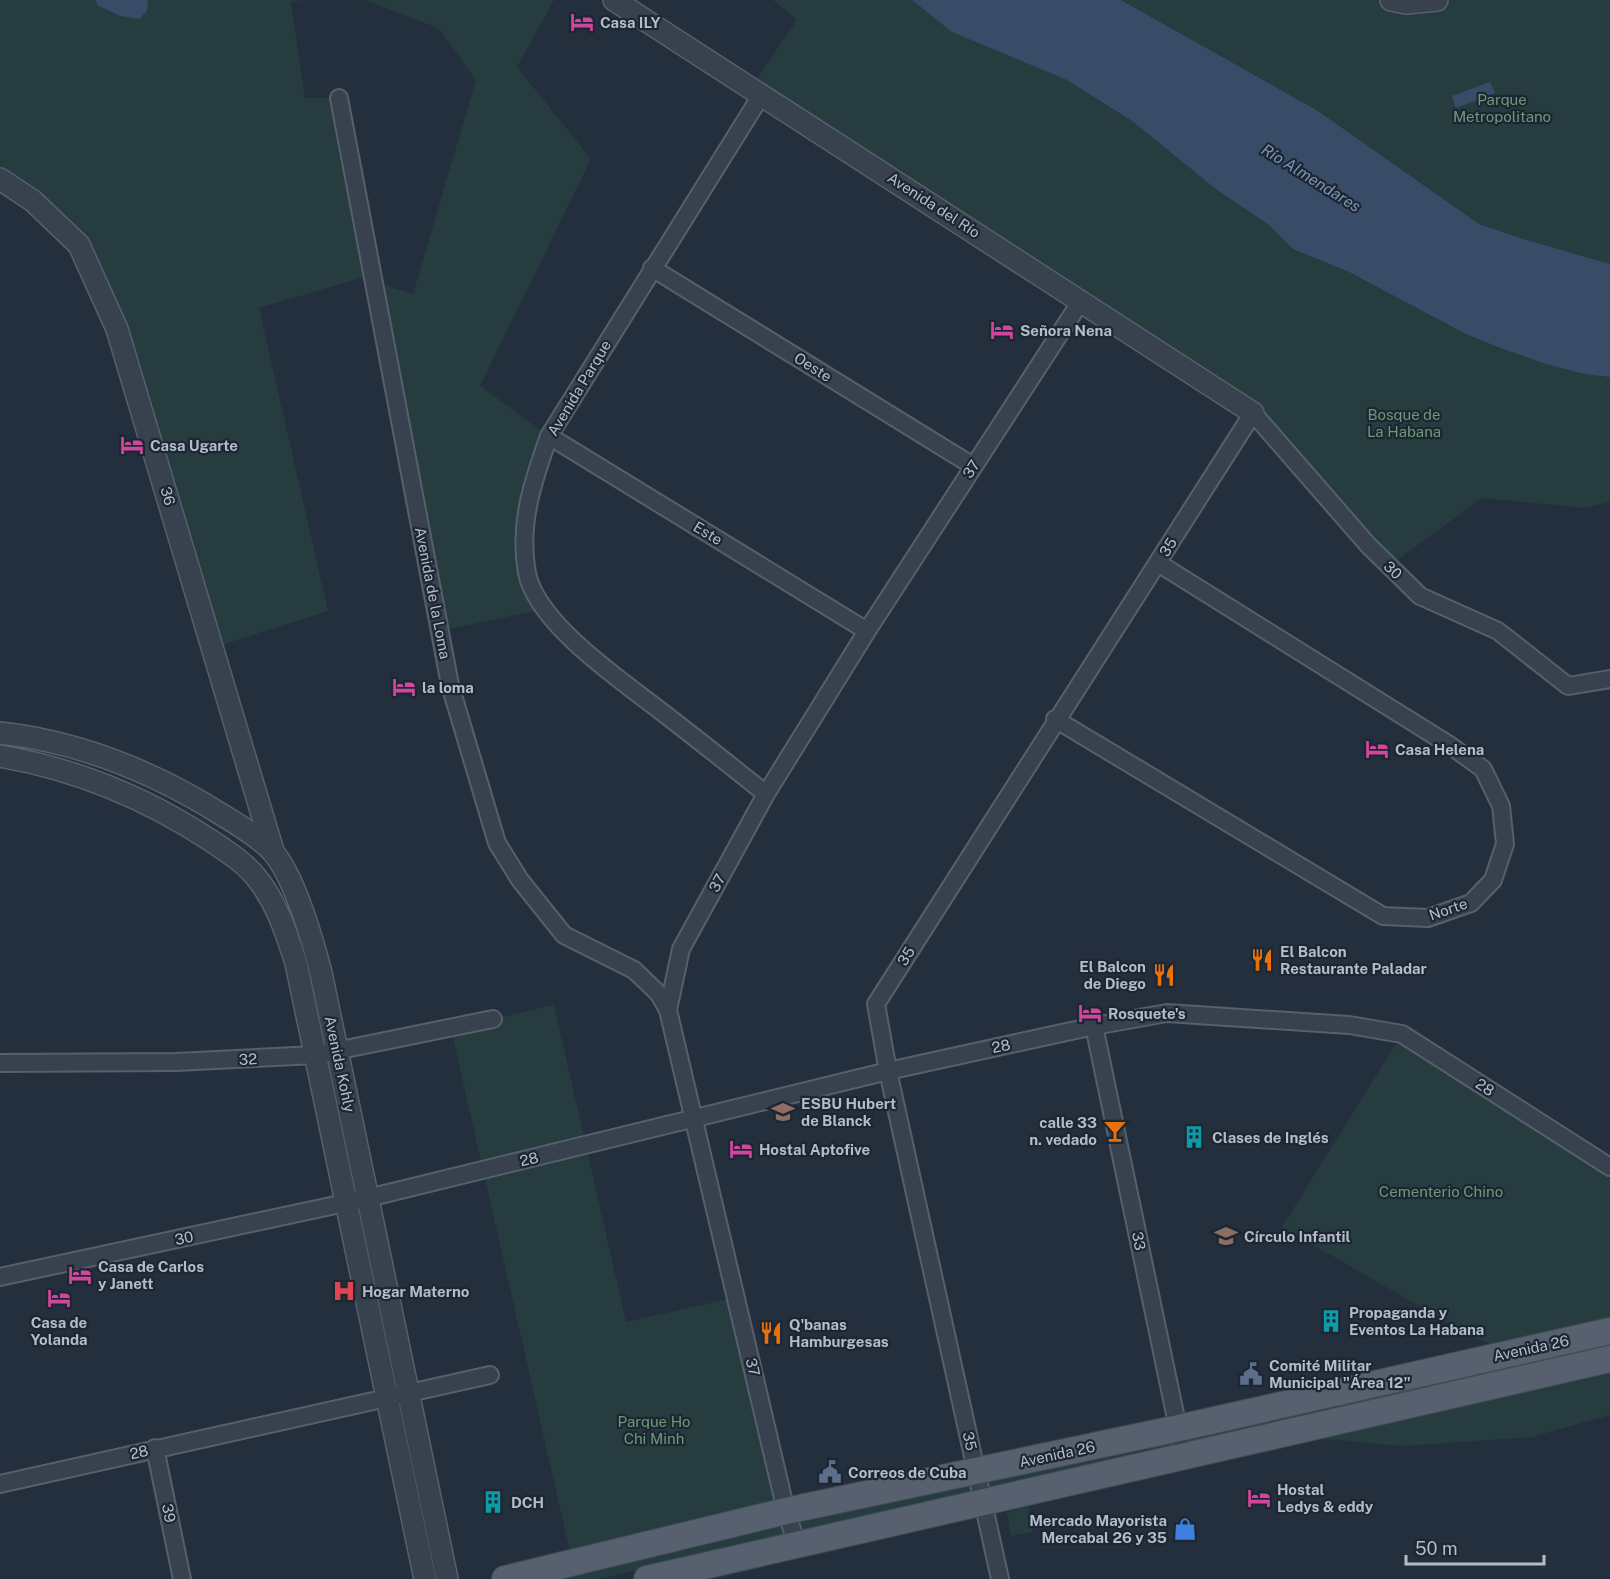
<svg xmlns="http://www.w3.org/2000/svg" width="1610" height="1579" viewBox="0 0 1610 1579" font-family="'Public Sans',sans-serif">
  <rect width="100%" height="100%" fill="#242f3e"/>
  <path fill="#263c3f" d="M 0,0 L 303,0 L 291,2 L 305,98 L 339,98 L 368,276 L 259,308 L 328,611 L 212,648 L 79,245 L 0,179 Z
    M 365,0 L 554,0 L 517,67 L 591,159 L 480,386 L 549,436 L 523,535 L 544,609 L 440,631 L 377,283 L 413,294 L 476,80 L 438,28 Z
    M 773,0 L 912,0 L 953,32 L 1067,80 L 1132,121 L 1217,190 L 1269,225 L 1293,249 L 1349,272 L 1462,332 L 1495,346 L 1546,364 L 1584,374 L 1610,377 L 1610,502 L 1585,508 L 1482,498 L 1389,566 L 1253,413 L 751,87 L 797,20 Z
    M 1121,0 L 1610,0 L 1610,264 L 1520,238 L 1479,224 L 1318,111 Z
    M 554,1005 L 626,1322 L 737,1297 L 786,1511 L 572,1561 L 451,1029 Z
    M 1402,1034 L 1610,1168 L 1610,1331 L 1510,1352 L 1473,1337 L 1282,1227 Z
    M 1610,1342 L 1610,1348 L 1190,1444 L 1189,1437 Z
    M 1610,1359 L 1610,1415 L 1532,1437 L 1402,1446 L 1278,1435 Z
    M 1174,1439 L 1176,1448 L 988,1489 L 986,1480 Z
    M 972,1483 L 974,1492 L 801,1532 L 799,1523 Z
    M 1028,1507 L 1033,1532 L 1011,1536 L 1007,1512 Z
    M 785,1526 L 787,1535 L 599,1579 L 562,1579 Z"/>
  <path fill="#394c67" d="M 96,0 L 147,0 C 150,10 145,13 139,19 L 120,16 L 97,5 Z
    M 912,0 L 1121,0 L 1318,111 L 1479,224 L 1520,238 L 1610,264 L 1610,377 L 1584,374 L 1546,364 L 1495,346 L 1462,332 L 1349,272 L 1293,249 L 1269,225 L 1217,190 L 1132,121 L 1067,80 L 952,32 Z
    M 1490,82 L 1495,93 L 1456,108 L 1452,96 Z"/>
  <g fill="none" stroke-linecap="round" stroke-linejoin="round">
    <g stroke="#565f6c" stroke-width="20">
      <path id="minor" d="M 762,94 L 549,436 C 533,481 518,524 527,573 C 537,624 622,681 662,712 C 697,739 731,766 766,794
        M 339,98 L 450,685 L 497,843 L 520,880 L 564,935 L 634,970 L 659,994 L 668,1010
        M 652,268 L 973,466
        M 549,436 L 867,631
        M 1055,719 L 1383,916 L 1428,918 L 1471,903 L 1493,880 L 1505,844 L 1501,806 L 1483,769 L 1451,746 L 1158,563
        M 1094,1026 L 1184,1457
        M 0,1063 L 176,1062 L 316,1055 L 493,1019
        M 0,1277 L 368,1198 L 888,1071 L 1094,1026 L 1167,1013 L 1349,1025 L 1402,1034 L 1610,1167
        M 155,1448 L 182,1579
        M 0,1484 L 490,1375
        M 797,1544 L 786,1511 L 668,1010 L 681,949 L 766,794 L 867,631 L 1081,301
        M 1000,1579 L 888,1071 L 876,1004 L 1253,413 L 1368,545 L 1420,596 L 1498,631 L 1568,686 L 1610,679"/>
    </g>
    <g stroke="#565f6c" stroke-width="24">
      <path id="tertiary" d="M 614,0 L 1253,413
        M 1391,0 L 1406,3 L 1437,0
        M 0,179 L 33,201 L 79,245 L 117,329 L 273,851
        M 0,733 C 81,742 156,773 224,816 C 240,826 259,837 272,851 C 294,875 313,941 321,973 L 447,1579
        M 0,756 C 76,769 146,798 210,840 C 226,851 244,862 256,877 C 277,903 286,932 296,963 L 425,1579"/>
    </g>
    <g stroke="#414a57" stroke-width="28">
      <path id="primary" d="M 505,1579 L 786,1511 L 1179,1428 L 1610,1331
        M 647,1579 L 1610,1359"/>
    </g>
    <use href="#minor" stroke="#38414e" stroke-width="16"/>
    <use href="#tertiary" stroke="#38414e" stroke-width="21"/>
    <use href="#primary" stroke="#56606e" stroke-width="26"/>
  </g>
  <defs>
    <g id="hotel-bare" transform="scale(1.8)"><path d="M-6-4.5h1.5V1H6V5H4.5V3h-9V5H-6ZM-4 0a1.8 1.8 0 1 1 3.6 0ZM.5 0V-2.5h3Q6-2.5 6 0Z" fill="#d1479c" stroke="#1d2633" stroke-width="2.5" paint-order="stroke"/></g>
    <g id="restaurant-bare" transform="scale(1.8)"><path d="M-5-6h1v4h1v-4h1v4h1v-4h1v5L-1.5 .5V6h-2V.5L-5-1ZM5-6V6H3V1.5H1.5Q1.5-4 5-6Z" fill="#e8710a" stroke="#1d2633" stroke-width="2.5" paint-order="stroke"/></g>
    <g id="school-bare" transform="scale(1.8)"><path d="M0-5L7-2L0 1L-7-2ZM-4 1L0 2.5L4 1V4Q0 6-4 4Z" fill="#8d6e63" stroke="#1d2633" stroke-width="2.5" paint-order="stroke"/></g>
    <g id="bar-bare" transform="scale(1.8)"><path d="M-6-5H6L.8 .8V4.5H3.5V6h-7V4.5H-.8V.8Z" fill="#e8710a" stroke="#1d2633" stroke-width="2.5" paint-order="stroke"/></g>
    <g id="building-bare" transform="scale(1.8)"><path d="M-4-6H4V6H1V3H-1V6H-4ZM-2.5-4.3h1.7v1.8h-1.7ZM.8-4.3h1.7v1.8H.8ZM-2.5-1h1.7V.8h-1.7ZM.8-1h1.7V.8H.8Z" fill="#0f9aa8" stroke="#1d2633" stroke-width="2.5" paint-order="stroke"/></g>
    <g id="hospital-bare" transform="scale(1.8)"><path d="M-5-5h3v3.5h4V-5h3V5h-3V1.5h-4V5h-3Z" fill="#e0444e" stroke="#1d2633" stroke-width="2.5" paint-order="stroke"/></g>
    <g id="civic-bare" transform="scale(1.8)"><path d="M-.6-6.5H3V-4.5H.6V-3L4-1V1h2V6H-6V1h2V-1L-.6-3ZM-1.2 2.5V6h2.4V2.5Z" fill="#5c6f8a" stroke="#1d2633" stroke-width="2.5" paint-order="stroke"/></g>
    <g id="shop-bare" transform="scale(1.8)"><path d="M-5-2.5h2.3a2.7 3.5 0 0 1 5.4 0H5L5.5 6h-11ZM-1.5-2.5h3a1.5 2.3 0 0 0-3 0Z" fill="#3f7fe0" stroke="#1d2633" stroke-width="2.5" paint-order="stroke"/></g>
  </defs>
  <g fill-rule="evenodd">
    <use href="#hotel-bare" x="582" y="22"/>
    <use href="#hotel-bare" x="1002" y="330"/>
    <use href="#hotel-bare" x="132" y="445"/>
    <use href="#hotel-bare" x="404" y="687"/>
    <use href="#hotel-bare" x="1377" y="749"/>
    <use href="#restaurant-bare" x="1262" y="960"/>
    <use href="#restaurant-bare" x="1164" y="975"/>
    <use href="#hotel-bare" x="1090" y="1013"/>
    <use href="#school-bare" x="783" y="1112"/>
    <use href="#bar-bare" x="1115" y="1131"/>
    <use href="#building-bare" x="1194" y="1137"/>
    <use href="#hotel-bare" x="741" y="1149"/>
    <use href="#school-bare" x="1226" y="1236"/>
    <use href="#hotel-bare" x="80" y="1275"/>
    <use href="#hospital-bare" x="344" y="1291"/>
    <use href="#hotel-bare" x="59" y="1298"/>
    <use href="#building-bare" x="1331" y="1321"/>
    <use href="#restaurant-bare" x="771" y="1333"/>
    <use href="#civic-bare" x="1251" y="1374"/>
    <use href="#civic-bare" x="830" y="1472"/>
    <use href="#hotel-bare" x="1259" y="1498"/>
    <use href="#building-bare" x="493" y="1502"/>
    <use href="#shop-bare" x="1185" y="1529"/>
  </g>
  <g text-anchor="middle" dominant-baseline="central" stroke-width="4.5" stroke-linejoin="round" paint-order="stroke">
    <g font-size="15" font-weight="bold" fill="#b4bcc9" stroke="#1d2633" text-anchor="start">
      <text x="600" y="22">Casa ILY</text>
      <text x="1020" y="330">Señora Nena</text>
      <text x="150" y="445">Casa Ugarte</text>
      <text x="422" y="687">la loma</text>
      <text x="1395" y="749">Casa Helena</text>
      <text x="1280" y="951">El Balcon<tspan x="1280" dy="17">Restaurante Paladar</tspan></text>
      <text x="1146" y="966" text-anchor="end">El Balcon<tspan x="1146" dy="17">de Diego</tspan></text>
      <text x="1108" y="1013">Rosquete's</text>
      <text x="801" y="1103">ESBU Hubert<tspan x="801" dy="17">de Blanck</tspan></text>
      <text x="1097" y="1122" text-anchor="end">calle 33<tspan x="1097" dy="17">n. vedado</tspan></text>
      <text x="1212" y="1137">Clases de Inglés</text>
      <text x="759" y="1149">Hostal Aptofive</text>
      <text x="1244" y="1236">Círculo Infantil</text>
      <text x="98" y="1266">Casa de Carlos<tspan x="98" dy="17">y Janett</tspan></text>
      <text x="362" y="1291">Hogar Materno</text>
      <text x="1349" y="1312">Propaganda y<tspan x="1349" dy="17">Eventos La Habana</tspan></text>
      <text x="59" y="1322" text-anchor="middle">Casa de<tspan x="59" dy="17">Yolanda</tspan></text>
      <text x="789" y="1324">Q'banas<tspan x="789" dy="17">Hamburgesas</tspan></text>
      <text x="1269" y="1365">Comité Militar<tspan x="1269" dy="17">Municipal "Área 12"</tspan></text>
      <text x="848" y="1472">Correos de Cuba</text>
      <text x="1277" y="1489">Hostal<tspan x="1277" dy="17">Ledys &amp; eddy</tspan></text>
      <text x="511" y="1502">DCH</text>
      <text x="1167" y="1520" text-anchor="end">Mercado Mayorista<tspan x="1167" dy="17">Mercabal 26 y 35</tspan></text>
    </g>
    <g font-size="15" fill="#6b9a76" stroke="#1d2633">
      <text x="1502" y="99">Parque<tspan x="1502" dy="17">Metropolitano</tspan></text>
      <text x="1404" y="414">Bosque de<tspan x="1404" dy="17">La Habana</tspan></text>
      <text x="1441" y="1191">Cementerio Chino</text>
      <text x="654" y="1421">Parque Ho<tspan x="654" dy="17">Chi Minh</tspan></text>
    </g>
    <g font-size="15" fill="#b4bcc9" stroke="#1d2633">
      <text transform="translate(934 205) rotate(33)">Avenida del Río</text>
      <text transform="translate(813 367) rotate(32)">Oeste</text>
      <text transform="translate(579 388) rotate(-59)">Avenida Parque</text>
      <text transform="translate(971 469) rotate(-57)">37</text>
      <text transform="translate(168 496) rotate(74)">36</text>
      <text transform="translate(708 533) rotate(31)">Este</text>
      <text transform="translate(1168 547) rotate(-58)">35</text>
      <text transform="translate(1393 570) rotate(44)">30</text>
      <text transform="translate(433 593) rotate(79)">Avenida de la Loma</text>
      <text transform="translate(717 883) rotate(-61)">37</text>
      <text transform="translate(1448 909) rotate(-19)">Norte</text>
      <text transform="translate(906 956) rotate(-58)">35</text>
      <text transform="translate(1001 1046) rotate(-12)">28</text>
      <text transform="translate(248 1059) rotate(-3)">32</text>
      <text transform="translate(340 1064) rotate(78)">Avenida Kohly</text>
      <text transform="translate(1485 1087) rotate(33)">28</text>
      <text transform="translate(529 1159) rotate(-14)">28</text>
      <text transform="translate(184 1238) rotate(-12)">30</text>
      <text transform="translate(1139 1241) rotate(78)">33</text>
      <text transform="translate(1531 1348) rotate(-12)">Avenida 26</text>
      <text transform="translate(753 1367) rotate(77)">37</text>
      <text transform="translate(970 1441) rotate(77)">35</text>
      <text transform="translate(139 1452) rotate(-13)">28</text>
      <text transform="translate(1057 1454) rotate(-12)">Avenida 26</text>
      <text transform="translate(169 1513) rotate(78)">39</text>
    </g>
    <g font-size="16" font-style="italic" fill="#7c92b1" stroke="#1d2633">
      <text transform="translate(1311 178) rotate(32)">Río Almendares</text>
    </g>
  </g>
  <path d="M1406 1555v9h138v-9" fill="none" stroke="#b4bcc9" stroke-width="3"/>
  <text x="1415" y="1555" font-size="18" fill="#b4bcc9" stroke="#1d2633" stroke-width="4.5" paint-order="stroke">50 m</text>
</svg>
